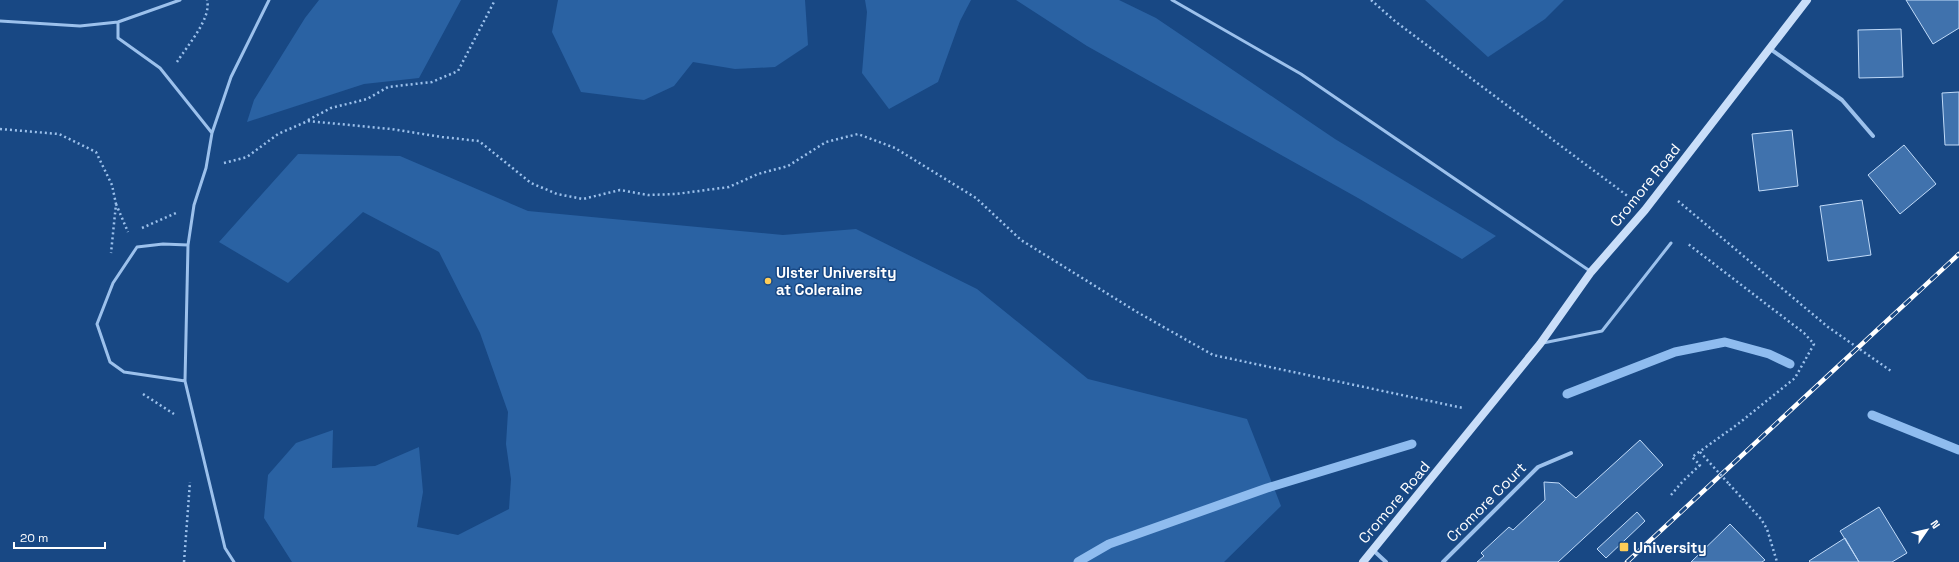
<svg xmlns="http://www.w3.org/2000/svg" width="1959" height="562" viewBox="0 0 1959 562" font-family="'Space Grotesk',sans-serif">
  <rect width="100%" height="100%" fill="#184884"/>
  <path fill="#2a62a3" d="M 319,0 L 461,0 L 419,78 L 364,84 L 247,122 L 254,100 L 305,18 Z
    M 558,0 L 805,0 L 808,45 L 775,67 L 735,69 L 693,62 L 674,86 L 644,100 L 581,92 L 552,32 Z
    M 865,0 L 971,0 L 960,21 L 938,82 L 889,109 L 862,73 L 867,12 Z
    M 1016,0 L 1119,0 L 1156,18 L 1335,139 L 1496,236 L 1462,259 L 1358,198 L 1087,46 Z
    M 1425,0 L 1564,0 L 1545,19 L 1488,57 Z
    M 298,154 L 400,156 L 528,211 L 783,235 L 856,229 L 977,289 L 1088,379 L 1247,419 L 1281,506 L 1224,562 L 292,562 L 264,518 L 268,475 L 296,443 L 333,430 L 332,468 L 375,466 L 419,447 L 423,492 L 417,527 L 458,535 L 509,509 L 511,479 L 506,444 L 508,412 L 480,333 L 439,252 L 363,212 L 288,283 L 219,242 Z"/>
  <g fill="none" stroke-linecap="round" stroke-linejoin="round">
    <path stroke="#8fbcef" stroke-width="9" d="M 1567,394 L 1675,352 L 1725,342 L 1769,354 L 1790,364
      M 1872,415 L 1959,450
      M 1078,562 L 1109,544 L 1267,488 L 1412,444"/>
  </g>
  <path fill="#4072ad" stroke="#c1dbf9" d="M 1906,0 L 1959,0 L 1959,28 L 1933,44 Z
    M 1901,29 L 1903,77 L 1859,78 L 1858,30 Z
    M 1959,92 L 1959,145 L 1945,145 L 1942,93 Z
    M 1792,130 L 1798,186 L 1759,191 L 1752,134 Z
    M 1904,145 L 1936,184 L 1900,214 L 1868,175 Z
    M 1862,200 L 1871,255 L 1828,261 L 1820,206 Z
    M 1640,440 L 1663,465 L 1558,562 L 1477,562 L 1484,556 L 1481,553 L 1509,527 L 1513,530 L 1545,500 L 1544,482 L 1559,483 L 1576,498 Z
    M 1879,507 L 1907,553 L 1892,562 L 1859,562 L 1840,531 Z
    M 1637,512 L 1645,521 L 1606,558 L 1597,549 Z
    M 1730,524 L 1765,560 L 1762,562 L 1691,562 Z
    M 1845,538 L 1859,562 L 1810,562 L 1809,561 Z"/>
  <g fill="none" stroke-linecap="round" stroke-linejoin="round">
    <path stroke="#9cc1ec" stroke-width="2.5" stroke-dasharray="2 3" stroke-linecap="butt" d="M 1371,0 L 1396,22 L 1629,197
      M 177,62 C 187,46 212,18 207,0
      M 308,120 L 331,108 L 367,99 L 388,87 L 432,82 L 458,71 L 495,0
      M 0,129 L 59,134 L 96,152 L 112,185 L 116,204 L 111,253
      M 224,163 L 247,157 L 278,134 L 308,121 L 391,129 L 442,137 L 479,141 L 531,183 L 557,194 L 583,199 L 620,190 L 648,195 L 676,194 L 729,187 L 758,174 L 788,166 L 826,142 L 858,134 L 895,148 L 976,198 L 1021,240 L 1137,312 L 1213,355 L 1463,408
      M 1678,201 L 1828,327 L 1891,371
      M 116,204 L 128,232
      M 142,228 L 176,213
      M 143,394 L 174,414
      M 1729,484 L 1761,519 L 1767,529 L 1777,562
      M 1671,495 L 1683,481 L 1700,465 L 1692,457 L 1738,424 L 1795,378 L 1814,344 L 1804,333 L 1688,244
      M 184,562 L 190,482"/>
    <path stroke="#9cc1ec" stroke-width="3" d="M 1172,0 L 1301,74 L 1590,271
      M 0,21 L 80,26 L 118,22 L 180,0
      M 118,22 L 118,38 L 160,68 L 212,133
      M 1543,343 L 1602,331 L 1671,243
      M 185,381 L 124,372 L 110,362 L 97,324 L 113,283 L 137,247 L 163,244 L 188,245
      M 234,562 L 225,548 L 185,381 L 188,245 L 194,205 L 206,168 L 212,133 L 231,77 L 269,0"/>
    <path stroke="#9cc1ec" stroke-width="4" d="M 1769,48 L 1842,100 L 1873,136
      M 1373,550 L 1386,562
      M 1443,562 L 1538,467 L 1571,453"/>
    <path stroke="#c9def9" stroke-width="8" d="M 1363,562 L 1540,344 L 1591,272 L 1645,210 L 1807,0"/>
    <g stroke="#fff" stroke-width="4.5">
      <path id="rail" d="M 1627,562 L 1959,254"/>
    </g>
    <use href="#rail" stroke="#184884" stroke-width="3" stroke-dasharray="9" stroke-linecap="butt"/>
    <path stroke="#9cc1ec" stroke-width="2.5" stroke-dasharray="2 3" stroke-linecap="butt" d="M 1700,452 L 1729,484"/>
  </g>
  <g fill="#ffcd57" stroke="#184884" stroke-width="1.5">
    <circle cx="768" cy="281" r="4"/>
    <rect x="1619" y="542" width="10" height="10" rx="2"/>
  </g>
  <g text-anchor="middle" dominant-baseline="central" stroke-width="3" stroke-linejoin="round" paint-order="stroke">
    <g font-size="15" fill="#fff" stroke="#184884">
      <text transform="translate(1645 185) rotate(-51)">Cromore Road</text>
      <text transform="translate(1394 502) rotate(-50)">Cromore Road</text>
      <text transform="translate(1486 502) rotate(-45)">Cromore Court</text>
    </g>
    <g font-size="15" font-weight="bold" fill="#fff" stroke="#184884" text-anchor="start">
      <text x="776" y="272">Ulster University<tspan x="776" dy="17">at Coleraine</tspan></text>
      <text x="1633" y="547">University</text>
    </g>
  </g>
  <g transform="translate(1927 530) rotate(56)" stroke="#184884" stroke-width="3" paint-order="stroke">
  <path d="M0-3L7 15L0 10L-7 15Z" fill="#ffffff"/>
  <text y="-6" font-size="11" font-weight="bold" text-anchor="middle" fill="#ffffff">N</text>
  </g>
  <path d="M14 542v6h91v-6" fill="none" stroke="#ffffff" stroke-width="2"/>
  <text x="20" y="542" font-size="12" fill="#ffffff" stroke="#184884" stroke-width="3" paint-order="stroke">20 m</text>
</svg>
